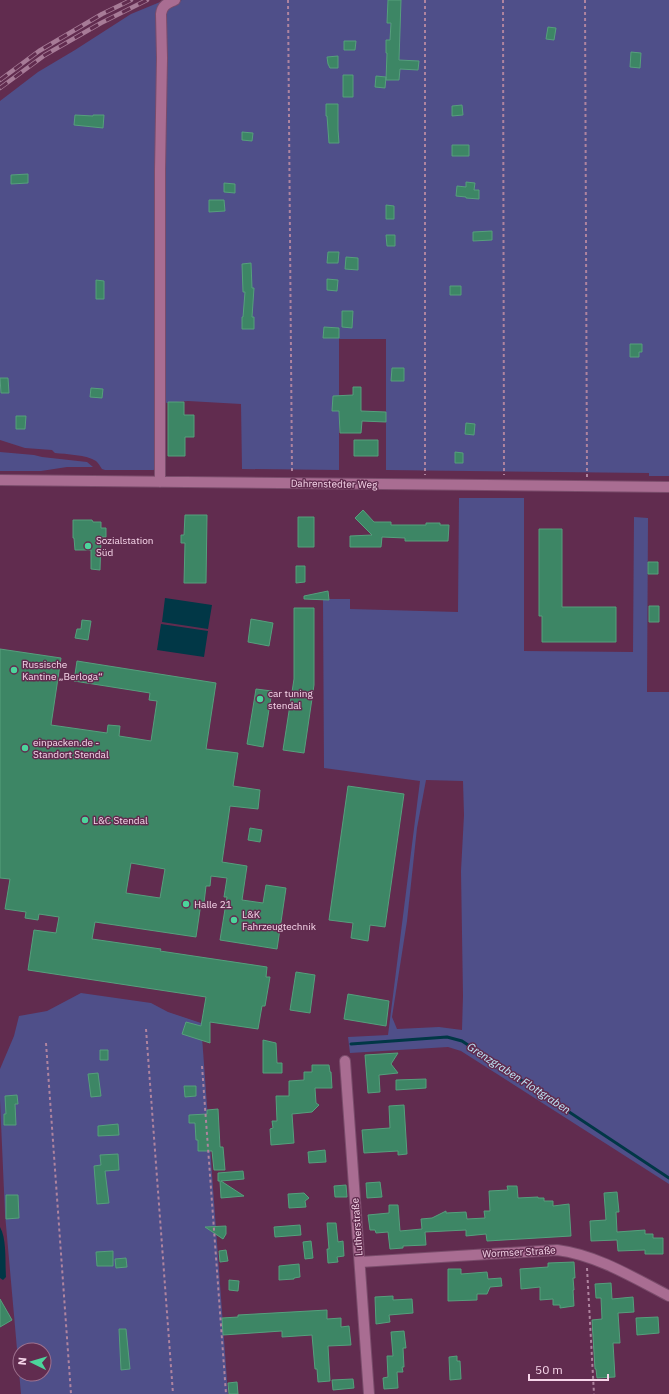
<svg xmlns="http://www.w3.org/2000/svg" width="669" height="1394" viewBox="0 0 669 1394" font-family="'IBM Plex Sans',sans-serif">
  <rect width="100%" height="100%" fill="#612c4f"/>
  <path fill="#4f4f89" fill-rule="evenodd" d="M 165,0 L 158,469 L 153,470 L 105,470 L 102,469 C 100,466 99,464 96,461 C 87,455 66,454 55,453 L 52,450 L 25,448 L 0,440 L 0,101 L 38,72 L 75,50 L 131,14 Z
    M 182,0 L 669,0 L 669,476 L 649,476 L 649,473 L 386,470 L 386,339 L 339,339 L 339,470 L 242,469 L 241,404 L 188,401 L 165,403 L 164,13 L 171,4 Z
    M 0,452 L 34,455 L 42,457 L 87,462 L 93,467 L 67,467 L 41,471 L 0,471 Z
    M 459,498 L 524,498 L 524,651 L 633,652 L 634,517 L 648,518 L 647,692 L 669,692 L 669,1184 L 461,1051 L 448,1047 L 350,1053 L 348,1037 L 388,1035 L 420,781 L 324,768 L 323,599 L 350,599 L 350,609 L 458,612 ZM 426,780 L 463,781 L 464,815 L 461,871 L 463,996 L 462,1030 L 439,1027 L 397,1029 L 392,1017 L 407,921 L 417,828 Z
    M 81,993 L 151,1003 L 168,1012 L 201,1023 L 228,1394 L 21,1394 L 5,1214 L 0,1100 L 0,1069 L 14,1036 L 19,1016 L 47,1011 ZM 20,1350 L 44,1350 L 44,1374 L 20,1374 Z"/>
  <path fill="#013746" d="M 165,598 L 212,605 L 208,629 L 162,622 Z
    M 161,624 L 208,631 L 204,657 L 157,650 Z
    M 0,1227 C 7,1239 5,1263 6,1277 L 3,1280 L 0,1278 Z"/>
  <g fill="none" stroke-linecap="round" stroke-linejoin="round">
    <path stroke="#013746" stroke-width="3" d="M 351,1044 L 447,1037 L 462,1041 L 669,1178"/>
  </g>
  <path fill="#3d8665" stroke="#569f7d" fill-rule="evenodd" d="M 388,0 L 401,0 L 399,60 L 419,61 L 418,70 L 400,69 L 399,80 L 386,80 L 387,53 L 386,53 L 386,40 L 390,40 L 391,23 L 387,23 Z
    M 548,27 L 556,28 L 554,40 L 546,39 Z
    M 344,41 L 356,41 L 355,50 L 344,50 Z
    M 631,52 L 641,53 L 640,68 L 630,67 Z
    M 338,56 L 338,68 L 330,68 L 328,64 L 327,57 Z
    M 343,75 L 353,75 L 353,97 L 343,97 Z
    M 376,76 L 386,77 L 385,88 L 375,87 Z
    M 326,104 L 338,104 L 338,130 L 339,143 L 329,143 L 327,116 L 326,116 Z
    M 462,105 L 463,115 L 452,116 L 452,106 Z
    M 75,115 L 93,116 L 93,115 L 104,115 L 103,128 L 74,125 Z
    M 242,132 L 253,133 L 252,141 L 242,140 Z
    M 452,145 L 469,145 L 469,156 L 452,156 Z
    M 28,174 L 28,183 L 11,184 L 11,175 Z
    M 466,182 L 475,183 L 474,190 L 479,190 L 479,199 L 466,198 L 466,197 L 456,196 L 457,186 L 466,187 Z
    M 224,183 L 235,184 L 235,193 L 224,192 Z
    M 209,200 L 224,200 L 225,211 L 209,212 Z
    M 386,205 L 394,206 L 394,219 L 386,219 Z
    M 492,231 L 492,240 L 473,241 L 473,232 Z
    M 386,235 L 395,235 L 395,246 L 387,246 Z
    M 328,252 L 339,252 L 338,263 L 327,263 Z
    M 346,257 L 358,258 L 358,270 L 345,269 Z
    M 251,263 L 252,288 L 254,288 L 252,317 L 254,317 L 254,329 L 242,329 L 242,317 L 243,317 L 245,292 L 243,292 L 242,264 Z
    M 327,279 L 338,280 L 337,291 L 327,290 Z
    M 96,280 L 104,281 L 104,299 L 96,299 Z
    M 450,286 L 461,286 L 461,295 L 450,295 Z
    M 342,311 L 353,311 L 352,328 L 342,327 Z
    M 324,327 L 339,328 L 339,338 L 323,338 Z
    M 630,344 L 642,344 L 642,352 L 639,352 L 639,357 L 630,357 Z
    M 392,368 L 404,368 L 404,381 L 391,381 Z
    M 0,378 L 8,378 L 9,393 L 1,393 Z
    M 353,387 L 361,387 L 361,411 L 386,412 L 386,422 L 362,421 L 361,433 L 340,433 L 339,411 L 332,411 L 333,396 L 353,395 Z
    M 91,388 L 103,389 L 102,398 L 90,397 Z
    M 168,402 L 184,402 L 184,415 L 194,415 L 194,437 L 185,437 L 185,456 L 168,456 Z
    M 16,416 L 26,416 L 25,429 L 16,429 Z
    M 466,423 L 475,424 L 474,435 L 465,434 Z
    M 354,440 L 378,440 L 378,456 L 354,456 Z
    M 455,452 L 463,453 L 463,463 L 455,463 Z
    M 363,510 L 374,522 L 391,522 L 391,525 L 426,525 L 426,523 L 440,523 L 440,525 L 449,525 L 448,541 L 405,541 L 405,538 L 382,537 L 381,547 L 350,547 L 350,536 L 372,535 L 355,518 Z
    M 185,515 L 207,515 L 206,583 L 184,583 L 185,543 L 181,543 L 181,535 L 184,535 Z
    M 298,517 L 314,517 L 314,547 L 298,547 Z
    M 73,520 L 92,520 L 93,522 L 101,522 L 101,528 L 106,528 L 106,537 L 101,537 L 100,570 L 91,569 L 91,550 L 75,550 L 74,538 L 73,538 Z
    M 539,529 L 562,529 L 562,607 L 616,607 L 616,642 L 542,642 L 542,616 L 539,616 Z
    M 648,562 L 658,562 L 658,574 L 648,574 Z
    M 296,566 L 305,566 L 305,582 L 296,583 Z
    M 328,591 L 329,600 L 304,599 L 304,596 Z
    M 649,606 L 659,606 L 659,622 L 649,622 Z
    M 294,608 L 314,608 L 314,685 L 304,753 L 283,750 L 294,679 Z
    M 251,619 L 273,623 L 269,646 L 248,642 Z
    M 82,620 L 91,621 L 88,640 L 75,638 L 77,629 L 81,629 Z
    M 0,649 L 61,658 L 51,725 L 107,733 L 108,725 L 120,726 L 119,736 L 151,741 L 157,701 L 149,700 L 150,693 L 74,681 L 77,661 L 216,683 L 206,749 L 238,753 L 233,786 L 260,790 L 258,809 L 230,806 L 222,862 L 247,866 L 242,900 L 263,903 L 266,885 L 286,888 L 277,949 L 220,940 L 227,897 L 224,897 L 227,878 L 211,876 L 210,886 L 206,886 L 204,903 L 201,903 L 196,937 L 95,922 L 92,939 L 161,949 L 160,951 L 267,967 L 266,977 L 270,977 L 265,1006 L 262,1006 L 258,1029 L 210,1022 L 210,1043 L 182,1034 L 186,1022 L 201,1026 L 206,997 L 28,970 L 34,930 L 56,933 L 59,917 L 39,914 L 38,920 L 25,918 L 26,912 L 5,909 L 10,879 L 0,878 ZM 131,863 L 165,869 L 160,898 L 126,893 Z
    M 256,689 L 272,691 L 263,747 L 247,744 Z
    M 348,786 L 404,794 L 385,927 L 370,925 L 368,941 L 351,938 L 353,923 L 329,920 Z
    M 250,828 L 262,830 L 260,842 L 248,840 Z
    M 296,972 L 315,975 L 310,1013 L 290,1010 Z
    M 348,994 L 389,1001 L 386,1026 L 344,1019 Z
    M 263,1040 L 276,1043 L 277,1063 L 282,1063 L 282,1073 L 263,1073 Z
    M 100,1050 L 108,1050 L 108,1060 L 100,1060 Z
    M 398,1053 L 391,1064 L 398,1073 L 379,1075 L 380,1092 L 368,1093 L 365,1055 Z
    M 312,1065 L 329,1065 L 330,1072 L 331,1072 L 332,1088 L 315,1088 L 316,1103 L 319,1105 L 312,1112 L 292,1114 L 294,1143 L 271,1145 L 270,1129 L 273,1128 L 272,1121 L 277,1121 L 276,1096 L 289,1096 L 289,1081 L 304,1080 L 304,1072 L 312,1072 Z
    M 98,1073 L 101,1096 L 91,1097 L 88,1074 Z
    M 426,1079 L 426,1088 L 396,1090 L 396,1080 Z
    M 184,1086 L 196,1086 L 196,1096 L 185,1097 Z
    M 17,1095 L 18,1104 L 15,1104 L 16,1125 L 4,1125 L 4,1114 L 6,1114 L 5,1096 Z
    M 404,1105 L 407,1154 L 398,1155 L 398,1151 L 364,1153 L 362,1130 L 390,1128 L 389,1106 Z
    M 218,1109 L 220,1147 L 223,1147 L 225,1170 L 214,1170 L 212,1151 L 198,1151 L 198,1140 L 196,1140 L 195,1123 L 189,1123 L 189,1115 L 207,1114 L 207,1110 Z
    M 118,1124 L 119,1135 L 98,1136 L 98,1126 Z
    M 325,1150 L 326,1162 L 309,1163 L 308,1152 Z
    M 118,1154 L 119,1170 L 105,1171 L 109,1203 L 97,1204 L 94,1166 L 101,1165 L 100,1155 Z
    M 243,1171 L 244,1179 L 221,1181 L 244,1196 L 221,1198 L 220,1181 L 218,1181 L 218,1173 Z
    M 380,1182 L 382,1197 L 367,1198 L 366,1183 Z
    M 346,1185 L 347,1197 L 335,1197 L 334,1186 Z
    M 507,1186 L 517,1186 L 518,1198 L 538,1197 L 538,1198 L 544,1198 L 544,1201 L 553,1201 L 553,1206 L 569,1204 L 571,1236 L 487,1241 L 486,1234 L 466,1236 L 466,1230 L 425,1232 L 426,1245 L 403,1246 L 403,1248 L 390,1249 L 388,1232 L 376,1233 L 375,1230 L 370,1230 L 368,1215 L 389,1213 L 389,1205 L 398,1205 L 400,1231 L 422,1229 L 421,1219 L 432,1218 L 446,1211 L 446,1213 L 466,1212 L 467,1219 L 485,1218 L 484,1211 L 490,1211 L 489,1191 L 508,1190 Z
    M 617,1192 L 619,1212 L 616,1212 L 617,1232 L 645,1230 L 645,1234 L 653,1234 L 653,1238 L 663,1238 L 663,1254 L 645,1254 L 645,1250 L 618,1251 L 617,1240 L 591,1241 L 590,1221 L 606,1220 L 604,1193 Z
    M 304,1193 L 309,1198 L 305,1201 L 306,1207 L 289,1208 L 288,1194 Z
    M 6,1195 L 18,1195 L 19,1218 L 6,1219 Z
    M 327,1223 L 336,1223 L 338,1242 L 343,1241 L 344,1256 L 337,1257 L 338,1262 L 328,1263 L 327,1249 L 329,1249 Z
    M 300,1225 L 301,1235 L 275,1237 L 274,1227 Z
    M 226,1226 L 226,1234 L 223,1239 L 205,1227 Z
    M 311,1241 L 313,1258 L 305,1259 L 303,1242 Z
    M 226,1250 L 228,1261 L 220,1262 L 219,1251 Z
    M 113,1251 L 113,1266 L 97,1266 L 96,1252 Z
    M 126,1258 L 127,1267 L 116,1268 L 115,1259 Z
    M 574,1262 L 575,1278 L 573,1278 L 574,1290 L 573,1290 L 574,1306 L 560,1308 L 560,1305 L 553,1305 L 553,1299 L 540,1300 L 540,1287 L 521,1289 L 520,1269 L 548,1267 L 548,1263 Z
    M 299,1264 L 300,1277 L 294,1278 L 294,1279 L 279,1280 L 279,1266 Z
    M 448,1269 L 461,1269 L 461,1274 L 487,1272 L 488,1279 L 501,1278 L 502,1286 L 490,1287 L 487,1294 L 477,1294 L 477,1300 L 448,1301 Z
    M 229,1280 L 239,1281 L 238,1291 L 229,1290 Z
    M 611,1283 L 612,1299 L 633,1297 L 634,1312 L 618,1313 L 620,1343 L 613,1343 L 615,1377 L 597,1378 L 596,1369 L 595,1369 L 592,1320 L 602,1319 L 601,1298 L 596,1298 L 595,1284 Z
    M 393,1296 L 393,1300 L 412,1299 L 413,1313 L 389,1315 L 390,1322 L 376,1324 L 375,1297 Z
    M 0,1299 L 12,1320 L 0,1327 Z
    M 327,1310 L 327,1319 L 341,1318 L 341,1327 L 349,1326 L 351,1345 L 328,1346 L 330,1381 L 318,1382 L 317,1369 L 315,1369 L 312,1335 L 282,1337 L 282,1331 L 223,1335 L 222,1318 L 238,1317 L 238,1315 Z
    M 658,1317 L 659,1333 L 637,1335 L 636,1318 Z
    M 119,1329 L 126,1329 L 130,1369 L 121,1370 Z
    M 404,1331 L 406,1348 L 403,1348 L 404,1367 L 402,1367 L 403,1372 L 397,1372 L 398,1388 L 384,1389 L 383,1378 L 388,1377 L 387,1356 L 393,1356 L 391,1332 Z
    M 457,1356 L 457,1361 L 460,1361 L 461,1379 L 450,1380 L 449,1357 Z
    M 353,1379 L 354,1388 L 333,1390 L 332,1380 Z
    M 237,1382 L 238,1394 L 229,1394 L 228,1383 Z"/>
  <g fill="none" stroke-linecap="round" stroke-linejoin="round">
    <g stroke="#7a4c6b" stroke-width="12">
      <path id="minor" d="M 0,480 L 669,487
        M 160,482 L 160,170 L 162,58 L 161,14 C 162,5 168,3 175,0
        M 345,1061 L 369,1394
        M 360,1262 L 557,1250 C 597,1255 634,1278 669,1296"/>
    </g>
    <path stroke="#af849f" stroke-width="2" stroke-dasharray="3 3" stroke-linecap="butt" d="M 288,0 L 292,473
      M 425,0 L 425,475
      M 503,0 L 504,475
      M 585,0 L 587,477
      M 146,1029 L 173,1394
      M 46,1043 L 71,1394
      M 202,1066 L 226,1394
      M 587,1268 L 594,1394"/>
    <use href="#minor" stroke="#a96d92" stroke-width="10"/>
    <g stroke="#a77b97" stroke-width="4.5">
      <path id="rail" d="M 0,80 L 39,51 L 102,14 L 131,0
        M 0,88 L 45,55 L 101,23 L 147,0"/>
    </g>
    <use href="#rail" stroke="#612c4f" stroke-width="3" stroke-dasharray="9" stroke-linecap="butt"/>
  </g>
  <g fill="#4cd49b" stroke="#612c4f" stroke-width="1.5">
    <circle cx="88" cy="546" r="4"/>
    <circle cx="14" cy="670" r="4"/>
    <circle cx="260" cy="699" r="4"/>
    <circle cx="25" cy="748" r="4"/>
    <circle cx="85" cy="820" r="4"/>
    <circle cx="186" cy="904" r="4"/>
    <circle cx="234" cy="920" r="4"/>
  </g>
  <g text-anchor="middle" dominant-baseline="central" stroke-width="3" stroke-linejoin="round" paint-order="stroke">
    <g font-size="10" fill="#f7d6ea" stroke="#612c4f">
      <text transform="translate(334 484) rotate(1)">Dahrenstedter Weg</text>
      <text transform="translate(357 1227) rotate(-94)">Lutherstraße</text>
      <text transform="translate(519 1252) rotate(-3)">Wormser Straße</text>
    </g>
    <g font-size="10" fill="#f7d6ea" stroke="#612c4f" text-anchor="start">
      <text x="96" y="540">Sozialstation<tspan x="96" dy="12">Süd</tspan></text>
      <text x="22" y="664">Russische<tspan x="22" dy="12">Kantine „Berloga“</tspan></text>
      <text x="268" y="693">car tuning<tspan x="268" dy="12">stendal</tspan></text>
      <text x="33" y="742">einpacken.de -<tspan x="33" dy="12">Standort Stendal</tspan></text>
      <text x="93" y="820">L&amp;C Stendal</text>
      <text x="194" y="904">Halle 21</text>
      <text x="242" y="914">L&amp;K<tspan x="242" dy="12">Fahrzeugtechnik</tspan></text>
    </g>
    <g font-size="11" font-style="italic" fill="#c0ecfc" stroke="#612c4f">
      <text transform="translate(519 1078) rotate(33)">Grenzgraben Flottgraben</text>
    </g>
  </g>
  <g transform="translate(32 1362) rotate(275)"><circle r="19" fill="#612c4f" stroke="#9d708d"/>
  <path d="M0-3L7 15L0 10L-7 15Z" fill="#4cd49b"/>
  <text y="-6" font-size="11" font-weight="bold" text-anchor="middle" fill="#f7d6ea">N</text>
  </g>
  <path d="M529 1374v6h79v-6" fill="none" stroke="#f7d6ea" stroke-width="2"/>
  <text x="535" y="1374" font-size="12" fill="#f7d6ea" stroke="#612c4f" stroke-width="3" paint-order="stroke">50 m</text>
</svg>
